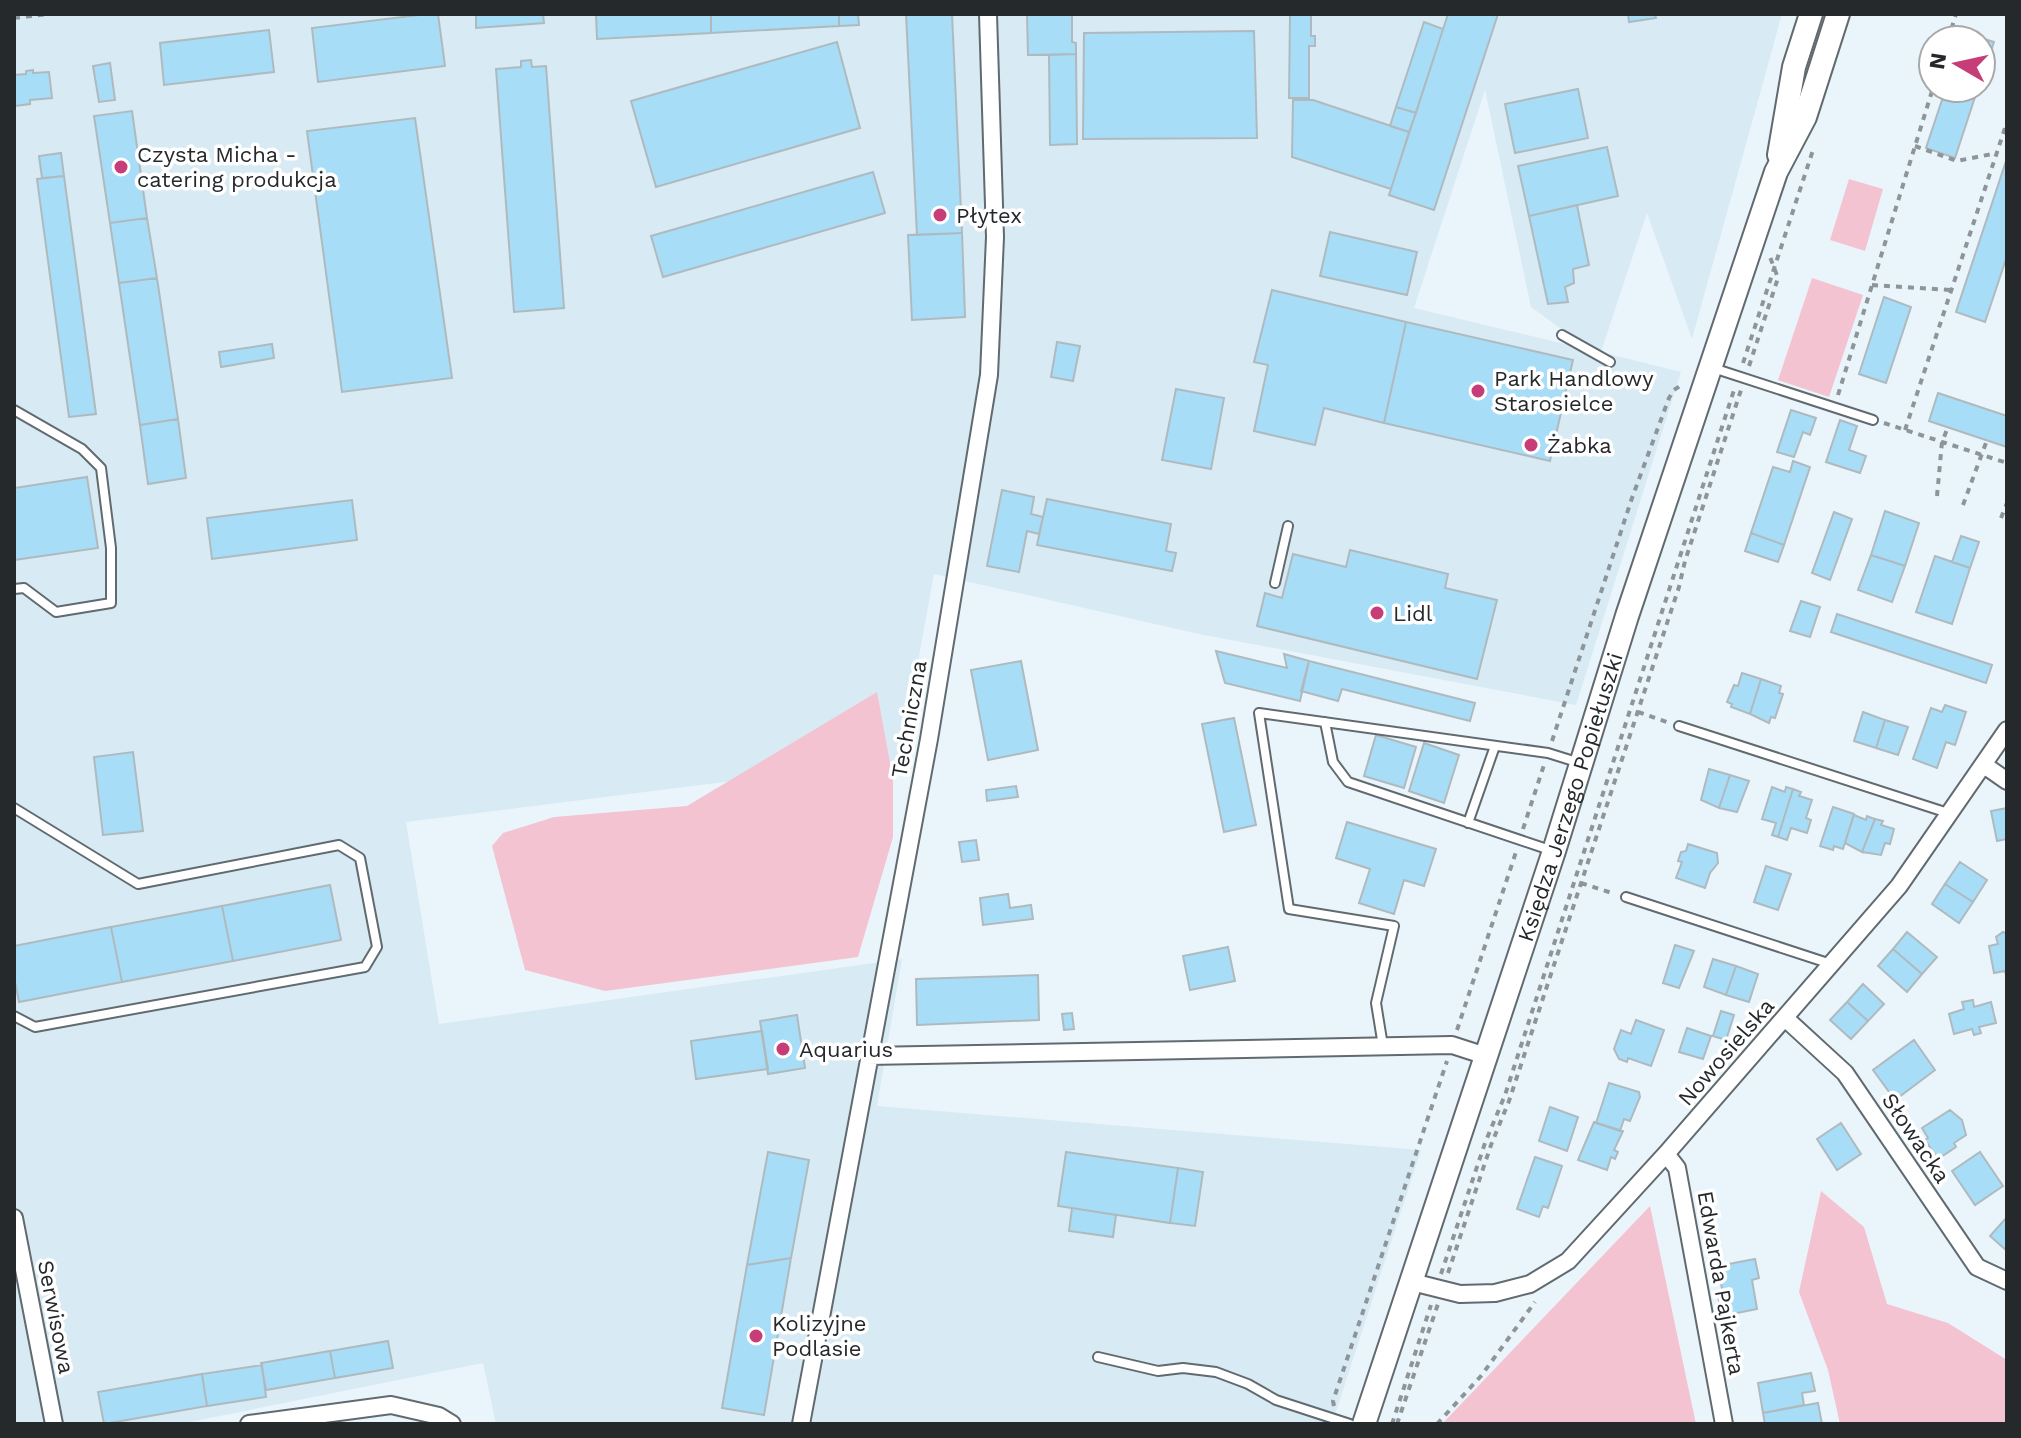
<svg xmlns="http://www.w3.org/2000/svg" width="2021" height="1438" viewBox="0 0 2021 1438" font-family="'Work Sans',sans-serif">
  <rect width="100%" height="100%" fill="#eaf5fb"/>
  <path fill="#d8eaf4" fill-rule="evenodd" d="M 14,14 L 1782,14 L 1692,339 L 1647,213 L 1601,352 L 1681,372 L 1576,705 L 1199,634 L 934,574 L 900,760 L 406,822 L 439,1024 L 902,959 L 877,1106 L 1421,1150 L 1332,1424 L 496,1424 L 483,1363 L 180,1424 L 14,1424 ZM 1485,90 L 1531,307 L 1590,350 L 1414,308 Z"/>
  <path fill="#f4c3d1" d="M 1849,179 L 1883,189 L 1865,251 L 1830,240 Z
    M 1812,278 L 1863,295 L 1829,397 L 1778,380 Z
    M 877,692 L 893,779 L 893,837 L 858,957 L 605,991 L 525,970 L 492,846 L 503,833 L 554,817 L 687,806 Z
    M 1821,1191 L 1864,1227 L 1887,1304 L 1948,1323 L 2007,1360 L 2007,1424 L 1840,1424 L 1828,1370 L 1799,1292 Z
    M 1650,1206 L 1696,1424 L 1442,1424 Z"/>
  <path fill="#a8ddf8" stroke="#afbabf" stroke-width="2" d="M 427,14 L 438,14 L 445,66 L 318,82 L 312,28 Z
    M 476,14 L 543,14 L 544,23 L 476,28 Z
    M 596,14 L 711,14 L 711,33 L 597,39 Z
    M 711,14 L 839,14 L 839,26 L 711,33 Z
    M 839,14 L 858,14 L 859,25 L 839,26 Z
    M 906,14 L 952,14 L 962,233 L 917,235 Z
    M 1027,14 L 1072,14 L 1072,42 L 1076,43 L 1076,54 L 1028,55 Z
    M 1290,14 L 1311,14 L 1311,36 L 1315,36 L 1315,46 L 1309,46 L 1309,98 L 1289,98 Z
    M 1448,14 L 1498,14 L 1434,210 L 1389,195 Z
    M 1628,14 L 1655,14 L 1656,18 L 1629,22 Z
    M 1424,22 L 1443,29 L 1416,113 L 1396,107 Z
    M 269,30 L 274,72 L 164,85 L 160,43 Z
    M 1254,31 L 1257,138 L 1083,139 L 1084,33 Z
    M 1965,33 L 1994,42 L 1981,81 L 1981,40 L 1963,40 Z
    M 837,42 L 860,128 L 656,187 L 631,101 Z
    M 1076,54 L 1077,144 L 1050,145 L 1049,55 Z
    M 531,60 L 532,67 L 546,66 L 564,308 L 514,312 L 496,69 L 521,67 L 521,61 Z
    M 110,63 L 115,100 L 99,102 L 93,66 Z
    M 33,70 L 33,73 L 49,72 L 52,98 L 30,100 L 30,104 L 14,106 L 14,75 L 26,74 L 26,71 Z
    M 1946,88 L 1978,88 L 1955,158 L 1926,148 Z
    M 1578,89 L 1588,138 L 1515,153 L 1505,104 Z
    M 1293,100 L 1313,100 L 1409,132 L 1391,189 L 1292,157 Z
    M 1396,107 L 1416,113 L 1409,132 L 1390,126 Z
    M 132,111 L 147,218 L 110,223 L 94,116 Z
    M 415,118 L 452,378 L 342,392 L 307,131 Z
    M 1607,147 L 1618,196 L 1529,216 L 1518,166 Z
    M 61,153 L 64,176 L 42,178 L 39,156 Z
    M 2007,158 L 2007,256 L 1985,322 L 1956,312 Z
    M 873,172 L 885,213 L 663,277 L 651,236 Z
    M 64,176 L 96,414 L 69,417 L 37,179 Z
    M 1577,205 L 1589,265 L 1573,269 L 1574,283 L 1565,287 L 1568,302 L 1548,304 L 1529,216 Z
    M 147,218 L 157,278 L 119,283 L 110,223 Z
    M 1330,232 L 1417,252 L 1407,295 L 1320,276 Z
    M 962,233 L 965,317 L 912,320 L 908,235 Z
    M 157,278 L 178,419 L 140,425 L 119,283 Z
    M 1272,290 L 1406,322 L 1384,423 L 1324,408 L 1315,445 L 1254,431 L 1268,365 L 1254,362 Z
    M 1884,297 L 1911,307 L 1886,383 L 1859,374 Z
    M 1406,322 L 1573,360 L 1550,461 L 1384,423 Z
    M 1057,342 L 1080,346 L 1073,381 L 1051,377 Z
    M 272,344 L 274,358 L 221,367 L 219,352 Z
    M 1176,389 L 1224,398 L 1211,469 L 1162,460 Z
    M 1938,393 L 2007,416 L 2007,447 L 1929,421 Z
    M 1791,410 L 1816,418 L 1810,435 L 1803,432 L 1794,457 L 1777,452 Z
    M 178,419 L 186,478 L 148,484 L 140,425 Z
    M 1840,420 L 1857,426 L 1849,450 L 1866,456 L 1860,473 L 1826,462 Z
    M 1793,461 L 1810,467 L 1784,545 L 1751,533 L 1773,467 L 1790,472 Z
    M 87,477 L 98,548 L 14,560 L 14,488 Z
    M 1002,490 L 1034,497 L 1031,514 L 1043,517 L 1039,534 L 1027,531 L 1019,572 L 987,566 Z
    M 1047,499 L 1171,524 L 1166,551 L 1176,553 L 1172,571 L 1037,545 Z
    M 352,500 L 357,540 L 212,559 L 207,518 Z
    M 1885,511 L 1919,523 L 1905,566 L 1871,555 Z
    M 1834,512 L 1852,519 L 1830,580 L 1812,573 Z
    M 1751,533 L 1784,545 L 1778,562 L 1745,551 Z
    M 1961,536 L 1979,542 L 1970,568 L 1952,562 Z
    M 1350,550 L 1448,574 L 1445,588 L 1497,600 L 1477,679 L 1257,626 L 1265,593 L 1282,598 L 1293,554 L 1346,567 Z
    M 1871,555 L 1905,566 L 1892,602 L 1858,590 Z
    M 1935,556 L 1970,568 L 1952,624 L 1916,612 Z
    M 1801,601 L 1820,607 L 1810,637 L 1790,631 Z
    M 1837,614 L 1992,665 L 1986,683 L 1831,632 Z
    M 1216,651 L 1287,668 L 1284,654 L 1309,661 L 1300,701 L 1225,683 Z
    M 1021,661 L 1038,750 L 988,760 L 971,670 Z
    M 1309,661 L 1475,703 L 1470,721 L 1342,689 L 1338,701 L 1301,691 Z
    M 1742,673 L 1761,679 L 1750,714 L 1731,707 L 1732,704 L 1727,702 L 1734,685 L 1738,686 Z
    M 1761,679 L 1781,686 L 1779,693 L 1783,694 L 1775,718 L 1771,717 L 1769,723 L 1750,714 Z
    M 1945,705 L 1966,712 L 1955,745 L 1946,742 L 1937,768 L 1913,759 L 1931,708 L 1942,712 Z
    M 1863,712 L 1885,720 L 1876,748 L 1854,741 Z
    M 1234,718 L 1256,825 L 1224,832 L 1202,724 Z
    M 1885,720 L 1908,727 L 1898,755 L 1876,748 Z
    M 1376,735 L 1416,747 L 1404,788 L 1364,776 Z
    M 1424,743 L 1459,755 L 1444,803 L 1409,791 Z
    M 133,752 L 143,831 L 103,835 L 94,757 Z
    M 1709,769 L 1730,775 L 1719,808 L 1701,800 Z
    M 1730,775 L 1749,781 L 1737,812 L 1719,808 Z
    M 1016,786 L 1018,797 L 987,801 L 986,790 Z
    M 1772,787 L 1785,792 L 1786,787 L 1793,789 L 1778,837 L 1772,835 L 1776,823 L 1762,819 Z
    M 1793,789 L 1801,792 L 1799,796 L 1812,800 L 1806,818 L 1811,820 L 1807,833 L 1791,828 L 1787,840 L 1778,837 Z
    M 1833,807 L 1854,814 L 1843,849 L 1834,846 L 1833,850 L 1820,846 Z
    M 2007,808 L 2007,839 L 1997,841 L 1991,811 Z
    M 1854,815 L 1866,820 L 1867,816 L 1875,819 L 1862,852 L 1845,843 Z
    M 1875,819 L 1883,821 L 1881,825 L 1894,829 L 1890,844 L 1885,843 L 1881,855 L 1862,852 Z
    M 1347,822 L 1436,849 L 1424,886 L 1404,880 L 1394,914 L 1359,903 L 1370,869 L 1336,858 Z
    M 976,840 L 979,860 L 962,862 L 959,842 Z
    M 1688,844 L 1717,853 L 1718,863 L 1710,873 L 1705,888 L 1676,878 L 1682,862 L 1678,861 L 1681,852 L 1686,851 Z
    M 1960,862 L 1987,880 L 1973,902 L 1945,884 Z
    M 1766,866 L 1791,874 L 1778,910 L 1754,902 Z
    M 1945,884 L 1973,902 L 1959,923 L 1932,904 Z
    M 330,885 L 341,940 L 233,961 L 222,906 Z
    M 1008,894 L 1010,908 L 1031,905 L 1033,919 L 983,925 L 980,898 Z
    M 222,906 L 233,961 L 122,982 L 111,927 Z
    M 111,927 L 122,982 L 19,1002 L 14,977 L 14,946 Z
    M 1907,932 L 1937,957 L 1922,974 L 1893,949 Z
    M 2003,932 L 2007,934 L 2007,979 L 2005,971 L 1994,973 L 1989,946 L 1998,944 L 1996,937 Z
    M 1675,945 L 1694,951 L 1679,988 L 1663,983 Z
    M 1228,947 L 1235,981 L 1190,990 L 1183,956 Z
    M 1893,949 L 1922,974 L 1907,992 L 1878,966 Z
    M 1713,959 L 1736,966 L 1726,995 L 1704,987 Z
    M 1736,966 L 1758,974 L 1749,1002 L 1726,995 Z
    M 1038,975 L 1039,1020 L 917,1025 L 916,979 Z
    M 1863,984 L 1884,1004 L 1868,1021 L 1847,1002 Z
    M 1973,1000 L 1974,1007 L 1991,1002 L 1996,1023 L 1979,1027 L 1981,1033 L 1974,1035 L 1972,1029 L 1954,1034 L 1949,1014 L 1964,1009 L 1962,1002 Z
    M 1847,1002 L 1868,1021 L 1851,1039 L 1830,1020 Z
    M 1721,1011 L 1734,1015 L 1726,1040 L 1713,1036 Z
    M 1072,1013 L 1074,1029 L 1064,1030 L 1062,1014 Z
    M 797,1015 L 805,1068 L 768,1074 L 760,1021 Z
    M 1636,1020 L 1664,1030 L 1651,1066 L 1628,1058 L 1627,1062 L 1619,1059 L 1614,1049 L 1621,1030 L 1631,1034 Z
    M 1687,1028 L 1711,1036 L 1703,1059 L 1679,1052 Z
    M 762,1031 L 768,1069 L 696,1079 L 691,1041 Z
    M 1914,1040 L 1935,1070 L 1895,1100 L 1873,1070 Z
    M 1609,1083 L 1639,1092 L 1640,1097 L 1630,1121 L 1624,1119 L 1620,1131 L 1596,1123 Z
    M 1550,1107 L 1578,1117 L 1567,1151 L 1539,1141 Z
    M 1950,1110 L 1962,1120 L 1966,1135 L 1954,1143 L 1956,1147 L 1938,1159 L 1925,1140 L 1928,1138 L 1922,1128 Z
    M 1594,1122 L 1623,1131 L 1614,1150 L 1618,1152 L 1615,1159 L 1611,1157 L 1607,1170 L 1578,1160 Z
    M 1841,1123 L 1861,1154 L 1837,1170 L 1817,1139 Z
    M 768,1152 L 809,1160 L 791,1258 L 747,1265 Z
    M 1066,1152 L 1178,1168 L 1170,1223 L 1058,1206 Z
    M 1980,1152 L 2003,1186 L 1975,1205 L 1952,1171 Z
    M 1535,1157 L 1562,1166 L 1548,1208 L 1543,1206 L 1539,1217 L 1517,1209 Z
    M 1178,1168 L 1203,1172 L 1195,1226 L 1170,1223 Z
    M 1072,1208 L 1116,1215 L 1113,1237 L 1069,1231 Z
    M 2007,1217 L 2007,1251 L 1990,1236 Z
    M 791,1258 L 764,1415 L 722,1408 L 747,1265 Z
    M 1755,1259 L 1759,1278 L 1752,1280 L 1757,1309 L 1727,1315 L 1725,1305 L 1720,1306 L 1718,1296 L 1723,1295 L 1718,1266 Z
    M 388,1341 L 393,1368 L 335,1378 L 330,1351 Z
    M 330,1351 L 335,1378 L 266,1390 L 261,1363 Z
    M 262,1365 L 266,1397 L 207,1406 L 202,1374 Z
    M 1811,1373 L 1815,1391 L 1802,1393 L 1804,1405 L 1763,1413 L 1758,1383 Z
    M 202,1374 L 207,1406 L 104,1424 L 98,1392 Z
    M 1818,1403 L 1822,1424 L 1765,1424 L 1763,1413 Z"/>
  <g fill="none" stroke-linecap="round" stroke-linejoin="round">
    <g stroke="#616a6f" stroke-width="12">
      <path id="service" d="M 1562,335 L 1610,362
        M 1713,368 L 1873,420
        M 14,410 L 82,449 L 101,468 L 111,548 L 111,603 L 56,612 L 24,588 L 14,589
        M 1275,583 L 1288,526
        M 1325,722 L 1333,762 L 1348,782 L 1553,851
        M 1679,726 L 1948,813
        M 14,808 L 138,884 L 339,845 L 360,858 L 377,947 L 365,967 L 35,1027 L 14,1016
        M 1468,823 L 1495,746
        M 1626,897 L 1831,964
        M 1383,1046 L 1376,1003 L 1394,926 L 1289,909 L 1259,713 L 1548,753 L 1580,763
        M 1098,1357 L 1158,1371 L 1183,1368 L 1216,1372 L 1248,1384 L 1276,1400 L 1350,1424"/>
    </g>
    <g stroke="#616a6f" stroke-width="20">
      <path id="minor" d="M 1984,765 L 2007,781
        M 1785,1018 L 1845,1073 L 1977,1267 L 2007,1281
        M 868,1056 L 1452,1045 L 1486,1056
        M 1666,1154 L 1677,1168 L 1724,1424
        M 14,1218 L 54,1424
        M 1412,1282 L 1460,1294 L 1495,1293 L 1530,1284 L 1568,1261 L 1666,1154 L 1899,886 L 2007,730
        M 249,1424 L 391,1405 L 439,1416 L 452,1424
        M 801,1424 L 929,739 L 989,375 L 995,237 L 988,14"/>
    </g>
    <g stroke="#616a6f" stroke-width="26">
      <g id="tertiary">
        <path d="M 1779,155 L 1794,67 L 1811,14"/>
        <path id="s1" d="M 1364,1424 L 1554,851 L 1627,616 L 1776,172 L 1805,117 L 1838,14"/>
      </g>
    </g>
    <path stroke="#8e9599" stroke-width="4" stroke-dasharray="6 6" stroke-linecap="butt" d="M 1864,14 L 1870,14
      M 14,18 L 48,14
      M 1948,40 L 1956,14
      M 1915,146 L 1957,161 L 1997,153
      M 1872,285 L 1951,290
      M 1743,363 L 1814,147
      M 1749,366 L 1778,278 L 1770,257
      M 1838,395 L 1933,88
      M 1884,423 L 2007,463
      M 1905,430 L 2007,122
      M 1937,496 L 1942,442 L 1948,427
      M 1963,505 L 1987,440
      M 2001,518 L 2007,503
      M 1638,712 L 1667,722
      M 1552,741 L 1632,498 L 1669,398 L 1674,390 L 1683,384
      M 1523,829 L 1544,765
      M 1581,883 L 1615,894
      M 1457,1030 L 1516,852
      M 1448,1273 L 1491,1145 L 1509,1101 L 1679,587 L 1685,561 L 1741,390
      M 1441,1274 L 1485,1143 L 1505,1095 L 1735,387
      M 1334,1406 L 1333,1401 L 1447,1061
      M 1392,1424 L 1431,1305
      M 1397,1424 L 1438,1304
      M 1437,1424 L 1481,1376 L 1535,1302"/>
    <use href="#service" stroke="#fff" stroke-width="8"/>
    <use href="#minor" stroke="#fff" stroke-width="16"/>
    <use href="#tertiary" stroke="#fff" stroke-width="22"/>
  </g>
  <g fill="#c63d77" stroke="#fff" stroke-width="3">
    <circle cx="121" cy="167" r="8"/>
    <circle cx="940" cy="215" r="8"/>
    <circle cx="1478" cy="391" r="8"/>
    <circle cx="1531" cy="445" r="8"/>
    <circle cx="1377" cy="613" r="8"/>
    <circle cx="783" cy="1049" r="8"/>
    <circle cx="756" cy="1336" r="8"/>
  </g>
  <g text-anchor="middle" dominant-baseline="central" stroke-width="7" stroke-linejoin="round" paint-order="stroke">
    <g font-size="22" fill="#25292b" stroke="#fff" text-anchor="start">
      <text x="137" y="154">Czysta Micha -<tspan x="137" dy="25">catering produkcja</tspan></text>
      <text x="956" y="215">Płytex</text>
      <text x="1494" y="378">Park Handlowy<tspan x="1494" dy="25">Starosielce</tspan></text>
      <text x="1547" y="445">Żabka</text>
      <text x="1393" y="613">Lidl</text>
      <text x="799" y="1049">Aquarius</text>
      <text x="772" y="1323">Kolizyjne<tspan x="772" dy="25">Podlasie</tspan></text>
    </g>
    <g font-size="22" fill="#25292b" stroke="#fff">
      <text transform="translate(909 719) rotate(-80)">Techniczna</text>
      <text stroke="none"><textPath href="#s1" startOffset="660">Księdza Jerzego Popiełuszki</textPath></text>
      <text transform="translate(1726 1052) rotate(-49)">Nowosielska</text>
      <text transform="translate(1916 1138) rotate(56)">Słowacka</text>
      <text transform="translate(1721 1283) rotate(80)">Edwarda Pajkerta</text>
      <text transform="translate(56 1317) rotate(79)">Serwisowa</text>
    </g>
  </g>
  <rect width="2021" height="1438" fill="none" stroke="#25292b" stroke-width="32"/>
  <g transform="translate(1957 64) rotate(279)"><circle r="38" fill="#ffffff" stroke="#a8a9aa" stroke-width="2"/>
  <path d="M0-6L14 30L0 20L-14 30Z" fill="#c63d77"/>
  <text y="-12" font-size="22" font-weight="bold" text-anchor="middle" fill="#25292b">N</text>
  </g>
</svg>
